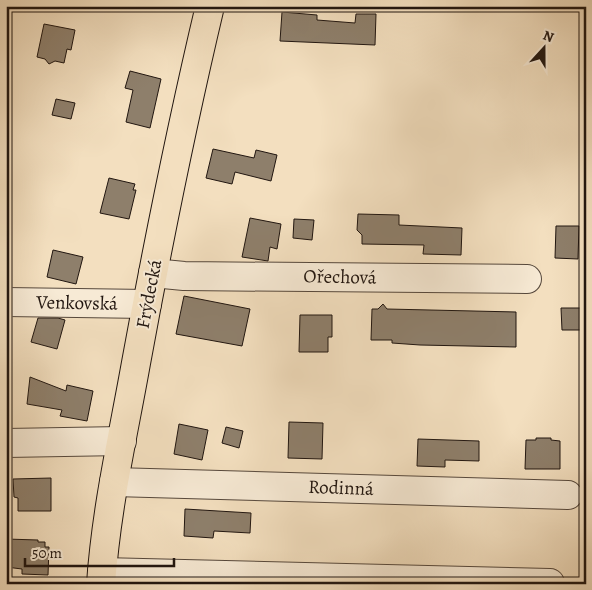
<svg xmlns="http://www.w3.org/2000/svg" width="592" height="590" viewBox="0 0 592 590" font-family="Alegreya,serif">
  <rect width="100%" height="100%" fill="#f3dfbf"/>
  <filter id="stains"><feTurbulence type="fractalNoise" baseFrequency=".004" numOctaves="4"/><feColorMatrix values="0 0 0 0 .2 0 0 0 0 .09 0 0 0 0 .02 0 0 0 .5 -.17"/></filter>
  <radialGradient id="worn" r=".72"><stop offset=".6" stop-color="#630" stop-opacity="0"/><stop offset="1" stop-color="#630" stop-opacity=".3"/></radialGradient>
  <path fill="#8e7f6b" stroke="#211610" d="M 282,12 L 317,15 L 317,20 L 355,23 L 356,14 L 376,14 L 375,45 L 280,41 Z
    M 44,24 L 75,30 L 71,50 L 67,49 L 64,63 L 55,61 L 49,64 L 45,59 L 37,57 Z
    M 130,71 L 161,79 L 150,128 L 126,122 L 133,90 L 125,88 Z
    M 56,99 L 75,103 L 71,119 L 52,115 Z
    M 213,149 L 254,158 L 256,150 L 277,155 L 271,181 L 235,172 L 232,184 L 206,178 Z
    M 109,178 L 135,184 L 133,190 L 136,190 L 129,219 L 100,213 Z
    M 358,214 L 399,215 L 399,225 L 462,228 L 461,255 L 423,254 L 424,245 L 362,244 L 362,235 L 357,230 Z
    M 250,218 L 281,224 L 277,249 L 270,247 L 268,261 L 242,257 Z
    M 294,219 L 314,220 L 312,240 L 293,238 Z
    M 556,226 L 579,226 L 578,259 L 555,258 Z
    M 53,250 L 83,257 L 76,284 L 47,277 Z
    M 184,296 L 250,309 L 242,346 L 176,334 Z
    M 383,304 L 387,309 L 516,312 L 516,347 L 420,345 L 392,343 L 392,340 L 371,340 L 372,309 L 378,309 Z
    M 561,308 L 586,308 L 586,330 L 562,330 Z
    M 300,315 L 332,315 L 332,337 L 328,337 L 328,352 L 299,352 Z
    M 38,318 L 58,318 L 65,320 L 57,349 L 31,342 Z
    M 30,377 L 66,391 L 67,385 L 93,391 L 87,421 L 60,416 L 62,410 L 27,404 Z
    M 289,422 L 323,423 L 322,459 L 288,458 Z
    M 179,424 L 208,430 L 202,460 L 174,454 Z
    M 226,427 L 243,431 L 239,448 L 222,443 Z
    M 536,438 L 551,438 L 551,440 L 560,441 L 560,469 L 525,469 L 526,440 L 536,440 Z
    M 418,439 L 479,441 L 479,461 L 445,460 L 445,467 L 417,466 Z
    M 51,478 L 51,511 L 18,511 L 18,498 L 14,497 L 13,479 Z
    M 185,509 L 251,513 L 250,533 L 214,531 L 213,538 L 184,536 Z
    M 6,539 L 38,540 L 38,542 L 45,542 L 45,547 L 49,547 L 48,575 L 22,574 L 22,569 L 6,567 Z"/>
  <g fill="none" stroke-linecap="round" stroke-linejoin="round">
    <g stroke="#56483c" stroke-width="30">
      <path id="minor" d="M 153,273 L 184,276 L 527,279
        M 6,302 L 147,304
        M 6,443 L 122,441
        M 114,482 L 568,495
        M 102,572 L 550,583"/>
    </g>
    <g stroke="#211610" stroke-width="30">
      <path id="major" d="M 101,584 C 106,509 123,436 136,363 C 158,243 182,124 210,6"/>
    </g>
    <use href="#minor" stroke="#f7ead5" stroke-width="28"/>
    <use href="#major" stroke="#f3dfbf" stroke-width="28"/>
  </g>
  <g text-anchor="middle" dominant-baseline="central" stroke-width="4" stroke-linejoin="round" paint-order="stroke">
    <g font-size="19" fill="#211610" stroke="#f7ead5">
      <text transform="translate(340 277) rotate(1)">Ořechová</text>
      <text transform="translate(149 294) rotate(-79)">Frýdecká</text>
      <text transform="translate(77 303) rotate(1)">Venkovská</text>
      <text transform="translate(341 488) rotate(2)">Rodinná</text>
    </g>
  </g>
  <rect width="592" height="590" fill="none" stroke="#f3dfbf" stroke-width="25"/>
  <rect x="8" y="8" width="577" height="575" fill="none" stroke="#211610" stroke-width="2.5"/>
  <rect x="12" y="12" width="567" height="565" fill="none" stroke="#211610"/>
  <g transform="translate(544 48) rotate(21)" stroke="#f7ead5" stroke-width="4" paint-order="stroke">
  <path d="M0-4L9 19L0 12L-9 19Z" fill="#211610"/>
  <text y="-8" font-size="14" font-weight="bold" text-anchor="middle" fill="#211610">N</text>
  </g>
  <path d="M25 558v8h149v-8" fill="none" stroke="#211610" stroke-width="2.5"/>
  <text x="32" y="558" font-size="15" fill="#211610" stroke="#f7ead5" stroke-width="4" paint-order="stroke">50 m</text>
  <rect width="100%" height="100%" filter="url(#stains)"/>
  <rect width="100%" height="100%" fill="url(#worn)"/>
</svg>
